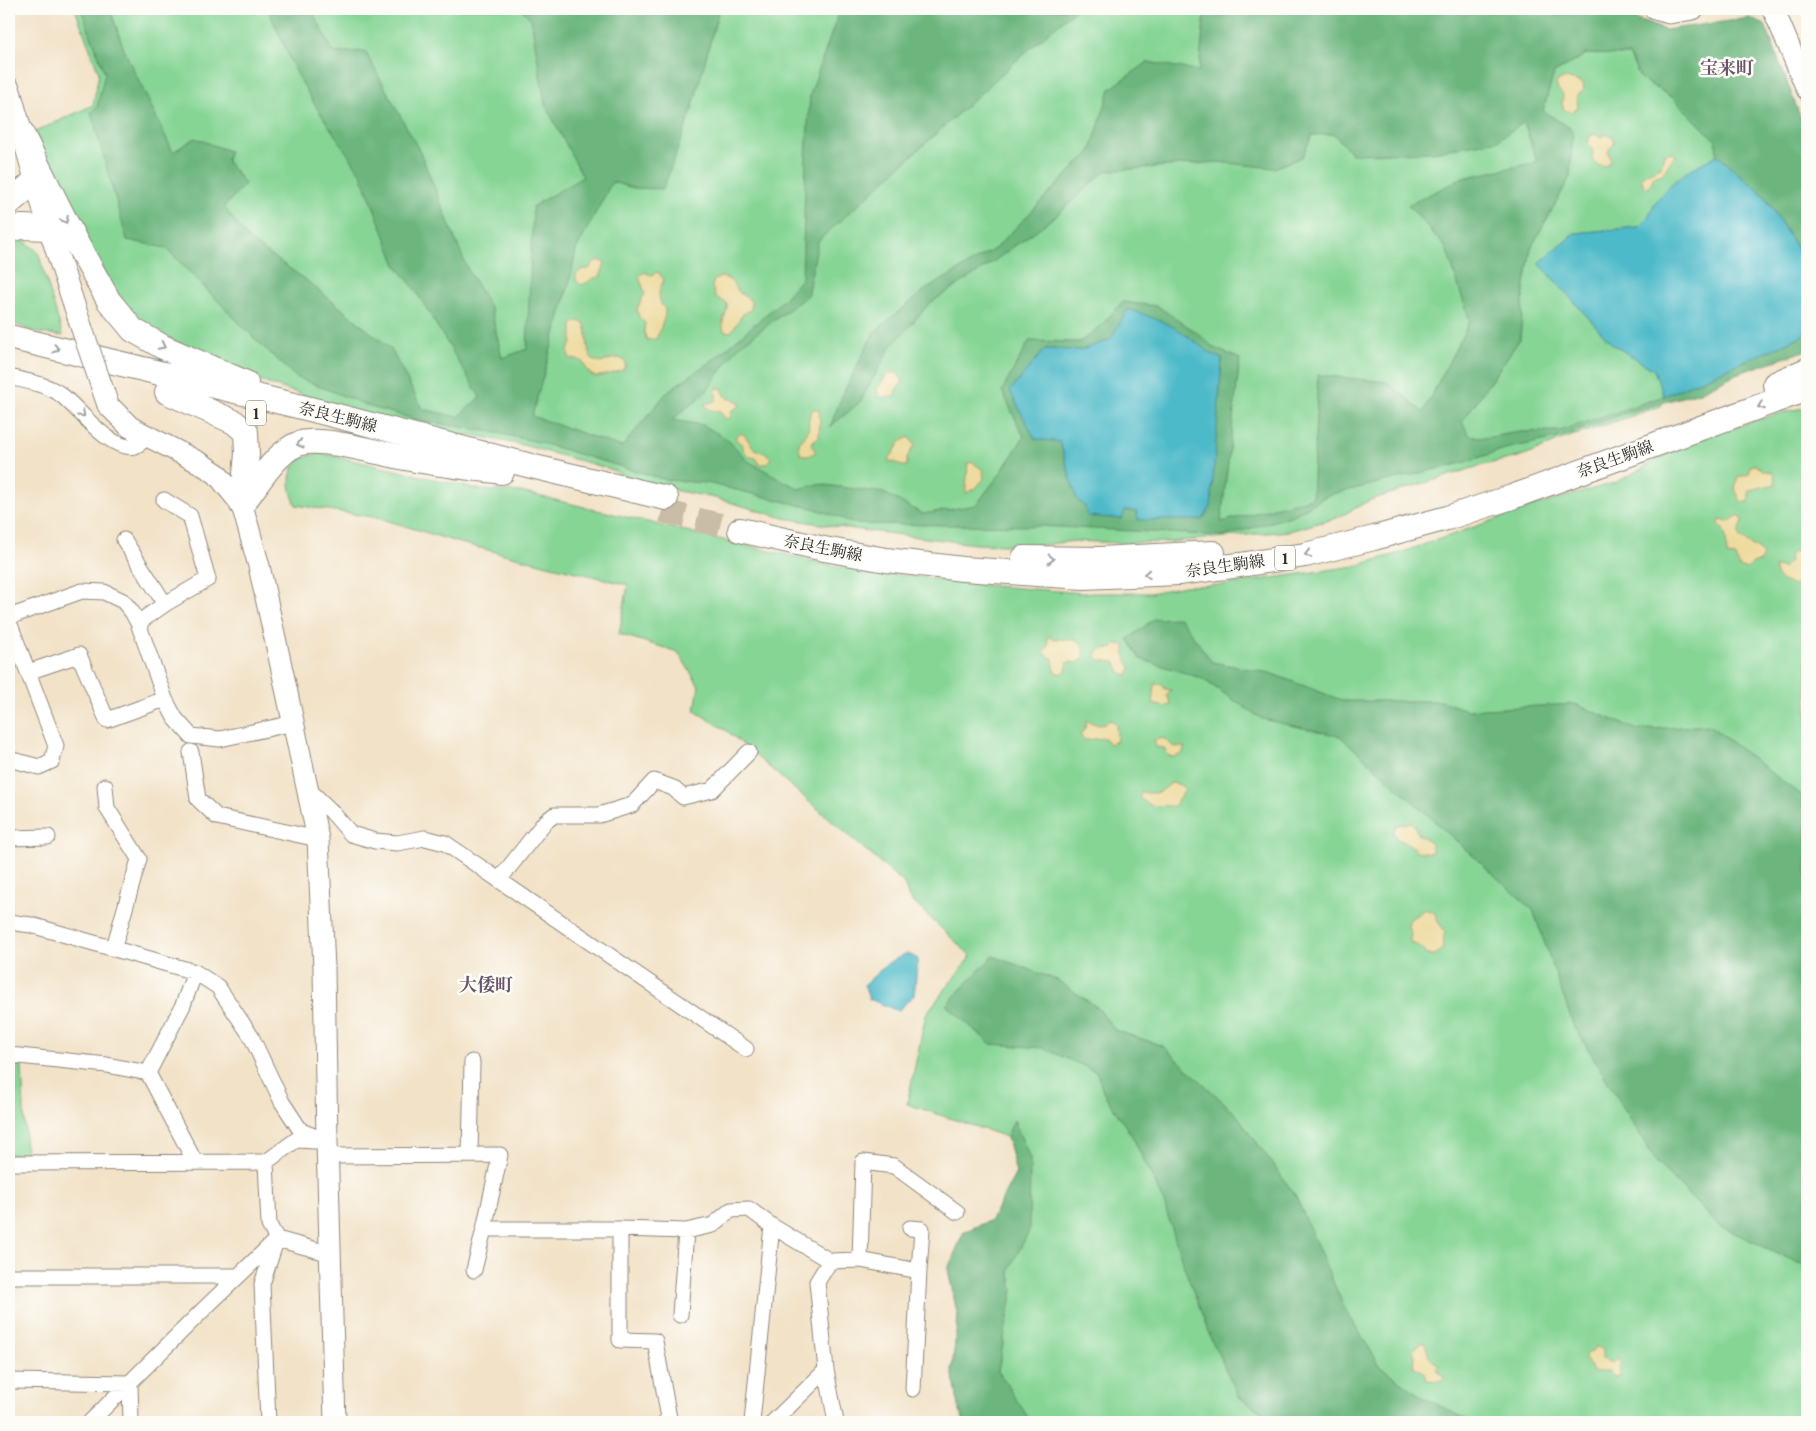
<svg xmlns="http://www.w3.org/2000/svg" width="1816" height="1431" viewBox="0 0 1816 1431" font-family="'EB Garamond','Noto Serif JP',serif">
  <rect width="100%" height="100%" fill="#fdfcf7"/>
  <filter id="ink" filterUnits="userSpaceOnUse"><feTurbulence type="fractalNoise" baseFrequency=".02" numOctaves="2"/><feDisplacementMap in="SourceGraphic" scale="10" xChannelSelector="R" yChannelSelector="G"/><feConvolveMatrix kernelMatrix="1 2 1 2 8 2 1 2 1" color-interpolation-filters="sRGB"/></filter>
  <filter id="wash" filterUnits="userSpaceOnUse"><feTurbulence type="fractalNoise" baseFrequency=".0096" numOctaves="4" result="noise"/><feDisplacementMap in="SourceGraphic" scale="20" xChannelSelector="R" yChannelSelector="G"/><feGaussianBlur stdDeviation="1.12" result="paint"/><feColorMatrix in="noise" values="0 0 0 0 0 0 0 0 0 0 0 0 0 0 0 0 0 1.4 0 .05"/><feComposite in="paint" operator="in"/></filter>
  <g filter="url(#wash)">
    <rect width="100%" height="100%" fill="#f2e2c7"/>
    <path fill="#86d595" stroke="#588060" d="M 75,9 L 1208,9 L 1302,157 L 1311,135 L 1334,133 L 1554,73 L 1586,54 L 1629,55 L 1641,79 L 1672,97 L 1716,141 L 1717,155 L 1688,171 L 1655,203 L 1647,219 L 1639,227 L 1575,233 L 1612,344 L 1654,370 L 1664,396 L 1661,406 L 1560,440 L 1527,455 L 1479,466 L 1370,500 L 1337,518 L 1289,531 L 1171,542 L 1123,543 L 1074,541 L 1041,545 L 1005,545 L 975,544 L 845,528 L 784,518 L 715,498 L 642,484 L 610,469 L 523,445 L 473,435 L 455,436 L 372,417 L 263,382 L 228,368 L 137,322 L 120,302 L 91,249 L 35,132 L 93,105 L 99,73 Z
      M 12,236 L 23,240 L 38,252 L 63,336 L 39,333 L 9,322 L 9,237 Z
      M 1807,407 L 1807,1422 L 964,1422 L 960,1411 L 952,1370 L 958,1317 L 948,1269 L 964,1232 L 991,1220 L 1016,1173 L 1007,1137 L 907,1104 L 926,1014 L 971,956 L 909,898 L 904,883 L 727,731 L 695,711 L 699,686 L 678,652 L 619,634 L 628,585 L 460,543 L 379,518 L 296,505 C 290,492 286,475 297,462 C 303,456 313,455 321,453 L 481,490 L 521,492 L 838,567 L 982,585 L 1083,593 L 1151,593 L 1185,586 L 1224,585 L 1355,566 L 1400,553 L 1531,507 L 1617,482 L 1688,443 L 1773,415 Z
      M 9,1064 L 22,1066 L 26,1155 L 9,1155 Z"/>
    <path fill="#6cb67e" stroke="#4c7054" fill-rule="evenodd" d="M 81,9 L 110,9 L 125,52 L 173,152 L 195,138 L 229,151 L 227,161 L 245,184 L 224,207 L 249,240 L 306,280 L 391,349 L 422,409 L 458,417 L 480,397 L 414,288 L 396,265 L 361,174 L 313,102 L 293,66 L 268,9 L 311,9 L 334,53 L 365,51 L 420,152 L 467,268 L 491,309 L 502,358 L 527,349 L 533,206 L 583,177 L 545,104 L 531,19 L 521,9 L 719,9 L 691,113 L 663,189 L 633,188 L 612,182 L 576,250 L 569,284 L 532,416 L 622,447 L 668,391 L 714,359 L 784,299 L 802,278 L 806,157 L 810,95 L 840,9 L 1076,9 L 1027,51 L 818,241 L 807,296 L 738,347 L 706,392 L 672,420 L 703,425 L 727,439 L 748,461 L 799,489 L 818,484 L 884,493 L 923,514 L 976,505 L 999,475 L 1024,437 L 1002,391 L 1029,341 L 1080,342 L 1101,326 L 1122,302 L 1157,306 L 1196,332 L 1214,348 L 1240,359 L 1221,522 L 1312,498 L 1318,375 L 1387,382 L 1423,412 L 1470,321 L 1446,248 L 1408,205 L 1463,178 L 1537,162 L 1524,122 L 1498,140 L 1433,152 L 1352,154 L 1334,134 L 1312,135 L 1302,157 L 1274,168 L 1218,162 L 1105,171 L 1057,215 L 986,267 L 930,303 L 890,348 L 860,402 L 830,427 L 842,396 L 874,332 L 925,290 L 996,248 L 1091,150 L 1110,89 L 1148,62 L 1199,71 L 1205,9 L 1463,9 L 1466,15 L 1478,9 L 1630,9 L 1635,19 L 1665,30 L 1750,18 L 1765,25 L 1807,134 L 1807,265 L 1764,195 L 1717,155 L 1716,141 L 1672,97 L 1641,79 L 1629,55 L 1586,54 L 1554,73 L 1543,111 L 1573,130 L 1570,177 L 1531,248 L 1524,291 L 1520,339 L 1462,422 L 1469,435 L 1484,438 L 1519,432 L 1559,431 L 1664,396 L 1807,334 L 1807,350 L 1736,374 L 1700,392 L 1632,411 L 1557,438 L 1505,449 L 1466,462 L 1328,495 L 1294,515 L 1225,536 L 1040,526 L 857,524 L 816,509 L 707,483 L 666,480 L 538,442 L 492,432 L 421,421 L 371,407 L 296,377 L 254,338 L 166,248 L 127,240 L 91,112 L 97,107 L 105,73 ZM 1188,336 L 1208,353 L 1222,359 L 1218,411 L 1138,520 L 1137,512 L 1077,500 L 1060,442 L 1045,349 L 1081,350 L 1110,340 Z
      M 1180,618 L 1212,662 L 1270,673 L 1344,701 L 1441,701 L 1467,710 L 1575,704 L 1638,730 L 1709,725 L 1807,800 L 1807,1265 L 1798,1263 L 1718,1225 L 1657,1163 L 1573,1024 L 1533,910 L 1340,736 L 1262,719 L 1201,678 L 1140,659 L 1128,639 L 1154,619 Z
      M 993,956 L 1057,980 L 1098,1008 L 1115,1030 L 1163,1046 L 1236,1114 L 1295,1195 L 1345,1309 L 1381,1367 L 1421,1396 L 1471,1422 L 1277,1422 L 1239,1397 L 1211,1339 L 1183,1264 L 1162,1197 L 1132,1136 L 1103,1092 L 1097,1072 L 1043,1048 L 991,1044 L 946,1005 Z
      M 1014,1120 L 1030,1159 L 1029,1231 L 1009,1270 L 1013,1290 L 998,1371 L 1031,1422 L 964,1422 L 960,1411 L 952,1370 L 958,1317 L 948,1269 L 964,1232 L 991,1220 L 1016,1173 L 1007,1137 Z"/>
    <path fill="#eeda9e" stroke="#8c8264" d="M 1566,78 L 1583,83 L 1584,90 L 1577,96 L 1578,108 L 1572,112 L 1564,110 L 1562,103 L 1563,95 L 1557,88 L 1556,82 Z
      M 1596,134 L 1601,137 L 1606,134 L 1612,137 L 1615,143 L 1608,151 L 1611,160 L 1607,166 L 1599,166 L 1592,159 L 1593,149 L 1588,144 L 1590,136 Z
      M 1671,152 L 1676,156 C 1668,161 1668,169 1661,175 L 1654,176 L 1649,188 L 1644,187 L 1641,177 L 1649,172 L 1661,167 L 1664,154 Z
      M 599,260 L 605,263 L 600,277 C 592,277 589,283 581,285 L 576,280 L 576,274 L 583,269 L 589,269 L 594,262 Z
      M 644,272 L 651,275 L 658,272 L 664,280 C 660,287 657,294 661,303 C 663,309 664,305 665,311 C 666,316 659,333 656,339 L 647,340 L 644,332 L 645,323 L 639,317 L 637,309 L 645,293 L 639,277 Z
      M 721,277 C 736,280 731,285 740,293 C 743,296 747,297 751,301 L 751,310 L 743,314 L 731,332 L 724,331 C 720,318 728,316 727,304 L 716,297 L 712,287 L 714,280 Z
      M 579,321 L 585,324 C 589,337 585,349 593,360 L 601,363 L 611,359 L 620,358 L 626,362 L 624,369 C 620,372 601,376 595,377 L 589,373 L 582,361 L 569,358 L 568,350 L 572,343 L 572,324 Z
      M 888,373 L 898,373 L 903,382 L 897,388 L 894,397 L 878,397 L 877,389 Z
      M 716,388 L 721,388 L 727,398 L 738,401 L 740,406 L 731,411 L 731,416 L 727,420 L 719,411 L 710,410 L 704,404 L 716,401 Z
      M 813,409 L 819,410 L 820,421 L 819,437 L 813,441 L 812,446 L 816,452 L 808,456 L 800,454 L 799,443 C 816,427 803,424 813,409 Z
      M 741,433 C 748,437 749,443 754,448 C 760,453 765,451 771,458 L 767,464 L 759,464 L 756,458 L 750,457 L 743,450 L 743,445 L 737,441 L 735,437 Z
      M 909,437 L 915,445 L 907,457 L 907,466 L 901,466 L 897,463 L 888,461 L 901,441 Z
      M 972,462 L 983,470 L 984,479 L 975,489 L 966,493 C 965,483 969,474 967,464 Z
      M 1751,465 L 1756,465 L 1763,470 L 1773,473 L 1776,484 L 1749,490 L 1749,502 L 1741,502 L 1735,489 L 1738,477 L 1749,474 Z
      M 1739,515 L 1743,521 L 1739,532 L 1740,538 L 1758,549 L 1763,556 L 1760,562 L 1752,564 L 1747,569 L 1740,568 L 1735,557 L 1727,556 C 1726,543 1728,534 1719,524 L 1720,520 L 1728,522 Z
      M 1807,545 L 1807,583 L 1802,582 L 1794,586 C 1784,580 1774,581 1775,567 L 1783,568 L 1790,561 L 1789,555 L 1793,552 L 1801,551 Z
      M 1048,636 C 1062,643 1069,636 1082,643 L 1085,657 L 1078,663 L 1068,662 L 1066,671 L 1061,674 L 1055,672 L 1053,659 L 1043,652 L 1048,646 Z
      M 1116,644 L 1125,645 L 1125,656 L 1131,668 L 1128,676 L 1121,673 L 1115,662 L 1099,660 L 1095,656 L 1100,649 L 1113,648 Z
      M 1155,684 L 1162,684 L 1165,689 L 1171,690 L 1167,696 L 1172,704 L 1165,707 L 1153,704 Z
      M 1111,720 L 1116,724 L 1117,741 L 1109,744 L 1105,738 L 1084,740 L 1080,735 L 1085,728 L 1086,721 L 1100,725 Z
      M 1163,738 L 1174,747 L 1185,747 L 1182,754 L 1174,757 L 1169,756 L 1164,748 L 1156,747 L 1154,740 Z
      M 1171,783 L 1181,785 L 1185,790 L 1178,800 L 1175,806 C 1166,807 1164,804 1154,807 L 1140,799 L 1140,792 C 1156,794 1159,794 1171,783 Z
      M 1412,822 L 1419,835 L 1432,843 L 1432,853 L 1417,851 L 1409,844 L 1397,839 L 1393,832 L 1397,825 Z
      M 1425,909 L 1435,913 L 1438,922 L 1445,931 L 1442,950 L 1435,955 L 1426,955 L 1422,948 L 1410,942 L 1411,933 L 1408,928 L 1409,920 Z
      M 1421,1343 L 1425,1343 L 1430,1359 L 1440,1365 L 1437,1369 L 1444,1377 L 1440,1381 L 1427,1380 L 1425,1373 L 1414,1367 L 1415,1356 L 1413,1350 Z
      M 1596,1346 L 1602,1350 L 1602,1359 L 1612,1363 L 1617,1357 L 1621,1363 L 1618,1366 L 1620,1378 L 1614,1377 L 1609,1372 L 1592,1372 C 1590,1365 1585,1361 1585,1354 L 1592,1352 Z"/>
    <path fill="#4ebac9" stroke="#3c727a" d="M 1717,155 L 1764,195 L 1807,265 L 1807,334 L 1664,396 L 1654,370 L 1612,344 L 1539,263 L 1575,233 L 1639,227 L 1647,219 L 1655,203 L 1670,185 L 1688,171 Z
      M 1128,309 C 1148,316 1171,323 1189,337 C 1202,346 1206,352 1222,359 L 1211,507 L 1202,520 L 1138,520 L 1137,512 L 1125,510 L 1122,519 L 1087,516 L 1085,506 L 1077,500 L 1060,442 L 1035,439 L 1010,391 L 1045,349 L 1081,350 L 1110,340 Z
      M 907,953 L 918,959 L 914,995 L 898,1011 L 869,999 L 864,985 L 888,963 Z"/>
  </g>
  <g filter="url(#ink)">
    <g fill="none" stroke-linecap="round" stroke-linejoin="round">
      <path stroke="#cabda8" stroke-width="24" stroke-dasharray="24 12" stroke-linecap="butt" d="M 662,511 L 740,530"/>
      <g stroke="#8e8679" stroke-width="17">
        <path id="street" d="M 9,377 C 26,381 45,384 60,394 C 78,407 111,453 135,446 C 140,444 144,440 147,437
          M 124,540 L 165,604
          M 9,617 L 82,591 L 104,592 L 123,601 L 132,612 L 138,623 L 165,699 L 175,718 L 191,736 L 220,739 L 294,723
          M 9,622 L 56,746 L 52,761 L 39,767 L 9,759
          M 138,623 L 165,604 L 208,579 L 190,516 L 164,500
          M 28,672 L 79,655 L 107,720 L 165,699
          M 191,752 L 198,799 L 217,817 L 318,839
          M 105,786 L 107,808 L 139,859 L 114,947
          M 309,790 L 331,811 L 351,834 L 375,841 L 397,843 L 425,838 L 445,843 L 746,1049
          M 9,838 L 48,837
          M 499,880 L 544,823 L 554,815 L 599,815 L 632,805 L 654,781 L 673,788 L 683,797 L 712,790 L 749,752
          M 9,922 L 31,925 L 195,972 L 218,987 L 251,1036 L 282,1102 L 301,1131 L 327,1141
          M 9,1055 L 107,1065 L 148,1073 L 183,1005 L 195,972
          M 148,1073 L 195,1162
          M 315,1141 L 296,1140 L 266,1162 L 269,1225 L 277,1239 L 331,1254
          M 470,1155 L 472,1062
          M 327,1156 L 500,1155 L 484,1229 L 620,1229
          M 9,1163 L 266,1162
          M 910,1228 L 922,1229 L 919,1271
          M 860,1260 L 863,1162 L 894,1166 L 957,1212
          M 830,1261 L 860,1260 L 919,1271 L 913,1389
          M 474,1270 L 484,1229
          M 9,1276 L 238,1276
          M 680,1315 L 686,1231
          M 9,1381 L 130,1383 L 131,1422
          M 90,1422 L 205,1308 L 277,1239
          M 268,1422 L 262,1284 L 276,1241
          M 665,1422 L 669,1418 L 655,1341 L 620,1340 L 620,1229 L 686,1231 L 713,1225 L 731,1210 L 749,1209 L 772,1226
          M 752,1422 L 772,1226 L 830,1261 L 817,1282 L 826,1370 L 836,1422
          M 773,1422 L 826,1370"/>
      </g>
      <g stroke="#8e8679" stroke-width="23">
        <path id="secondary" d="M 1655,9 L 1669,13 L 1693,9
          M 1772,9 L 1775,13 L 1807,89
          M 9,88 L 49,228 L 81,326
          M 108,405 L 130,427 L 200,463 L 217,474 L 242,505 L 259,566 L 284,679 L 318,839 L 324,968 L 327,1141 L 335,1422"/>
      </g>
      <g stroke="#8e8679" stroke-width="26">
        <path id="primary" d="M 20,130 L 76,242 L 109,301 L 133,330 L 163,347 L 246,383
          M 9,203 L 35,181
          M 9,230 L 21,227 L 49,228
          M 9,337 L 306,408 L 535,467 L 666,498
          M 1775,384 L 1807,370
          M 167,392 L 234,422 L 246,432 L 247,454 L 242,505
          M 242,505 C 256,486 276,452 298,444 C 320,435 385,455 411,459 C 441,465 472,468 502,472
          M 740,530 L 824,549 L 886,560 L 963,569 L 1084,577 L 1178,573 L 1240,565 L 1305,555 L 1374,538 L 1447,518 L 1512,497 L 1807,389
          M 1024,558 L 1100,559 L 1213,553"/>
      </g>
      <use href="#street" stroke="#fff" stroke-width="15"/>
      <use href="#secondary" stroke="#fff" stroke-width="21"/>
      <use href="#primary" stroke="#fff" stroke-width="24"/>
      <g stroke="#8e8679" stroke-width="23" stroke-linecap="butt">
        <path id="secondary-bridge" d="M 81,326 L 108,405"/>
      </g>
      <use href="#secondary-bridge" stroke="#fff" stroke-width="21"/>
    </g>
    <defs><path id="oneway-chevron" d="M-2-3.5L2.5 0L-2 3.5" fill="none" stroke-width="1.6" stroke-linecap="round" stroke-linejoin="round" transform="scale(1.25)"/></defs>
    <g stroke="#a0a0a0">
      <use href="#oneway-chevron" transform="translate(65 220) rotate(63)"/>
      <use href="#oneway-chevron" transform="translate(162 346) rotate(27)"/>
      <use href="#oneway-chevron" transform="translate(56 349) rotate(13)"/>
      <use href="#oneway-chevron" transform="translate(1761 406) rotate(160)"/>
      <use href="#oneway-chevron" transform="translate(82 414) rotate(43)"/>
      <use href="#oneway-chevron" transform="translate(300 444) rotate(163)"/>
      <use href="#oneway-chevron" transform="translate(1308 554) rotate(168)"/>
      <use href="#oneway-chevron" transform="translate(1051 559) rotate(1)"/>
      <use href="#oneway-chevron" transform="translate(1147 574) rotate(177)"/>
    </g>
  </g>
  <g text-anchor="middle" dominant-baseline="central" stroke-width="5" stroke-linejoin="round" paint-order="stroke">
    <g fill="#fdfcf7" stroke="#6a6a68" stroke-width="1">
      <rect x="246" y="400.5" width="20" height="25" rx="4"/>
      <rect x="1275" y="545.5" width="20" height="25" rx="4"/>
    </g>
    <g font-size="15" font-weight="bold" fill="#2b2b2b">
      <text x="256" y="413">1</text>
      <text x="1285" y="558">1</text>
    </g>
    <g font-size="16" fill="#2b2b2b" stroke="#fdfcf7">
      <text transform="translate(338 417) rotate(14)">奈良生駒線</text>
      <text transform="translate(1615 459) rotate(-20)">奈良生駒線</text>
      <text transform="translate(823 548) rotate(11)">奈良生駒線</text>
      <text transform="translate(1225 566) rotate(-8)">奈良生駒線</text>
    </g>
    <g font-size="18" font-weight="bold" fill="#69556a" stroke="#fdfcf7">
      <text x="1727" y="67">宝来町</text>
      <text x="486" y="984">大倭町</text>
    </g>
  </g>
  <rect width="1816" height="1431" fill="none" stroke="#fdfcf7" stroke-width="30"/>
</svg>
